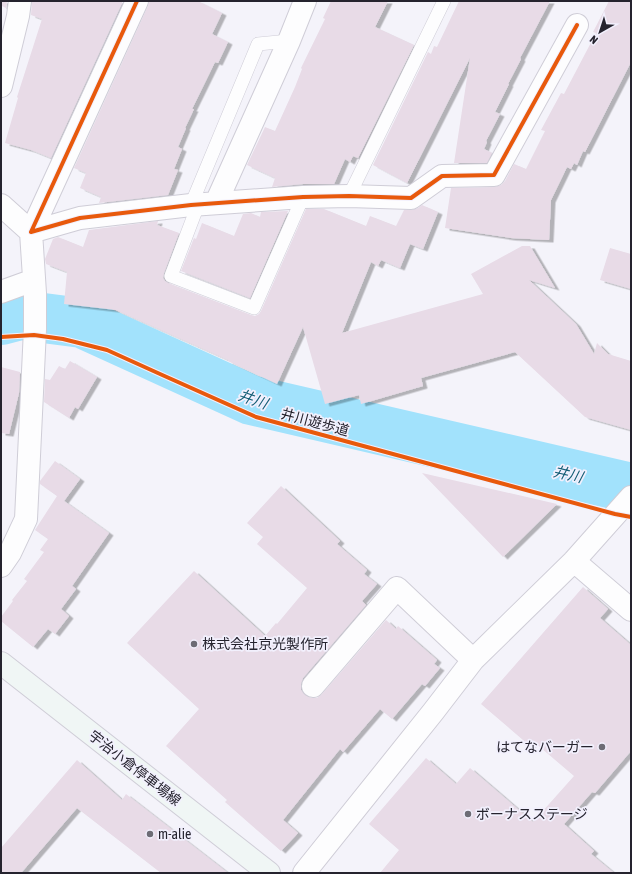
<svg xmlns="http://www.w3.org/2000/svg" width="632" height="874" viewBox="0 0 632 874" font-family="'Asap Condensed','Noto Sans JP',sans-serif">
  <defs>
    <filter id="shadow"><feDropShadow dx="4.5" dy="2.5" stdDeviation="0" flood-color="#0004"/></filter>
  </defs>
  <rect width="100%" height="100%" fill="#f4f3fa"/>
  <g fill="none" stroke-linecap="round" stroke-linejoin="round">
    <path stroke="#a2e2fc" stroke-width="50" d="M 1,320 L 20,315 L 82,323 L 251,400 L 631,488"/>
  </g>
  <path fill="#e8dbe7" filter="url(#shadow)" d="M 2,1 L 7,1 L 6,8 L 2,6 Z
    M 32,1 L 123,1 L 51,158 L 31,150 L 5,143 L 18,98 L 17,97 L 42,19 L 31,15 Z
    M 149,1 L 198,1 L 222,13 L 212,34 L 228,42 L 218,63 L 215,62 L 192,109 L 194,109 L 185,128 L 186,128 L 178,147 L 182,149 L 174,169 L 178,170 L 168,195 L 99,203 L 101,197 L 80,188 L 86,173 L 74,168 L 148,6 Z
    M 331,1 L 388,1 L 375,27 L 414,45 L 358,158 L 353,156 L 350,162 L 345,159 L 334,184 L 303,184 L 272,187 L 275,178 L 247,165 L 265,127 L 275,131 L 295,87 L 302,69 L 301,68 L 325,19 L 323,18 Z
    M 459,1 L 550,1 L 520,58 L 521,59 L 508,84 L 509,84 L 495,112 L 500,114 L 486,141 L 487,142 L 484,149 L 492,153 L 487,163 L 454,163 L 470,58 L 407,183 L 373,165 L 428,52 L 431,54 L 434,46 L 437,47 Z
    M 609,1 L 631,1 L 631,62 L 585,152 L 583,151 L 577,165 L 574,163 L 571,169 L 567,167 L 551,200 L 549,240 L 511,238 L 445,228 L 451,188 L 495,187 L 501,185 L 505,181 L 514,164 L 526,169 L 545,131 L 541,130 L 561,93 L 564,94 L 596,33 L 593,32 Z
    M 422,205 L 438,212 L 423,249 L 410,244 L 400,268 L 381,260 L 378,266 L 371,262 L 342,333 L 483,294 L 471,274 L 522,246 L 530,246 L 555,288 L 529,280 L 576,324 L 594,354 L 597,343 L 608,354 L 631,361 L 631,430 L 585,417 L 515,352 L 421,378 L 423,386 L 361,404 L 359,395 L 325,404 L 303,327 L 277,384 L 228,361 L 228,360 L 116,310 L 64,304 L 67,272 L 46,264 L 45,259 L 53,239 L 58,237 L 83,247 L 89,230 L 158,221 L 157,225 L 179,233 L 164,273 L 163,278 L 165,281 L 168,283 L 251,315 L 255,316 L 259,314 L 261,311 L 306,209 L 324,209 L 366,226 L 370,216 L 396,226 L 404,210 L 411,210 L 418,208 Z
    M 288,211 L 250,298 L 181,271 L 194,238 L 196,239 L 202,223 L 234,236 L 243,214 L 251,213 L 260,217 L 261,212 Z
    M 610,248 L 631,254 L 631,289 L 600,280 Z
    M 70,361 L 97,377 L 78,409 L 75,407 L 69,418 L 44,402 L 45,379 L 50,380 L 59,366 L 65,369 Z
    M 1,367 L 20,372 L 19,393 L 9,434 L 1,433 Z
    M 55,461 L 80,479 L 64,501 L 109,533 L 72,586 L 76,589 L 61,609 L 69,616 L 55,634 L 48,629 L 33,647 L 1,621 L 1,617 L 13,601 L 12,600 L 27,581 L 24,579 L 44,552 L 40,550 L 48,539 L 35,530 L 57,496 L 40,484 L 40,481 Z
    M 422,473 L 557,504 L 503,557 Z
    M 281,486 L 340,541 L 337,544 L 367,570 L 364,574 L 377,584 L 362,601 L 366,605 L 303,678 L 301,684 L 301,690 L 305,695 L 311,698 L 317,698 L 322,694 L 386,620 L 396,629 L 398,626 L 437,660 L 434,664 L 440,668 L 425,686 L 422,684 L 392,719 L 380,709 L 343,752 L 340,749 L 283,820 L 298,833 L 281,851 L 225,802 L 227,800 L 166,746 L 199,709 L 127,643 L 194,571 L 265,636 L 276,623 L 277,624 L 307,588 L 257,544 L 263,537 L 247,523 Z
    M 583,587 L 608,609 L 600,618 L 631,645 L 631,751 L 595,793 L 592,792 L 564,824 L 594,851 L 591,854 L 614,873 L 380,873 L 399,850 L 369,824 L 426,758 L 456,784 L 470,768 L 533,822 L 574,776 L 534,742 L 530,746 L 481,704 Z
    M 77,760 L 122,800 L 126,794 L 228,873 L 161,873 L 77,808 L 21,873 L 1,873 L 1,848 Z"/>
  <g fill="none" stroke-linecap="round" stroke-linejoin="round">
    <g stroke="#cfcdd7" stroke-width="14">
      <path id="service" d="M 349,196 L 444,1
        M 191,205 L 258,44 L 289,41
        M 198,205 L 171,276 L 254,308 L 303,197"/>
    </g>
    <g stroke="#cfcdd7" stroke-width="24">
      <path id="minor" d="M 137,1 L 31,232 L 80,218 L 191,205 L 303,197 L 349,196 L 411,198 L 442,176 L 494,175 L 577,25
        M 1,86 L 18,16 L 20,1
        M 216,203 L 289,41 L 305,1
        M 1,205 L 31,232 L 35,293 L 35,329 L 26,519 L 10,553 L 1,566
        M 1,292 L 34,280
        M 574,561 L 631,610
        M 313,686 L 397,588 L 473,660
        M 304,873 L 433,712 L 473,660 L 574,561 L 631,497"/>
    </g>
    <g stroke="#cfcdd7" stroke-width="24">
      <path id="secondary" d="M 1,663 L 269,873"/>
    </g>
    <use href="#service" stroke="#fdfdfe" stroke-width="13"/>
    <use href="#minor" stroke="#fdfdfe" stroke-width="22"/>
    <use href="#secondary" stroke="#f0f6f5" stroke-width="22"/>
    <g stroke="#f2f0fd" stroke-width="6">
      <path id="cycleway" d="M 137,1 L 31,232 L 80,218 L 191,205 L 303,197 L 349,196 L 411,198 L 442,176 L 494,175 L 577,25
        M 1,337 L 34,335 L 63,339 L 107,350 L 160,374 L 256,417 L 615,514 L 631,517"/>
    </g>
    <use href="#cycleway" stroke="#e8590c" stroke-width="4"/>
  </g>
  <g fill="#6d6c75" stroke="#f2f0fd" stroke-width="1.5">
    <circle cx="194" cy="644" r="4"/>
    <circle cx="602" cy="747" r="4"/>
    <circle cx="468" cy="814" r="4"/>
    <circle cx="150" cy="834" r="4"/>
  </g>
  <g text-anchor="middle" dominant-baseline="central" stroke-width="3.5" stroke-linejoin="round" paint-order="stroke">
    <g font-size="14" fill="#25232e" stroke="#f2f0fd">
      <text transform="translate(315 422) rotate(15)">井川遊歩道</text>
      <text transform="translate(135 768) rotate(38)">宇治小倉停車場線</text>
    </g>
    <g font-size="14" fill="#25232e" stroke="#f2f0fd" text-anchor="start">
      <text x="202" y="644">株式会社京光製作所</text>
      <text x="594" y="747" text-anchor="end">はてなバーガー</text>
      <text x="476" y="814">ボーナスステージ</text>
      <text x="158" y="834">m-alie</text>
    </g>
    <g font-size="15" font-style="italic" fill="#165f77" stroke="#f2f0fd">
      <text transform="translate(253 399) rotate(19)">井川</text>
      <text transform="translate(568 474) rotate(13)">井川</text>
    </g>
  </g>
  <rect width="632" height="874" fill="none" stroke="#25232e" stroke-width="4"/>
  <g transform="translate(600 32) rotate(219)" stroke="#f2f0fd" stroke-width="3" paint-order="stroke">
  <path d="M0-3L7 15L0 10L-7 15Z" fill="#25232e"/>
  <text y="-6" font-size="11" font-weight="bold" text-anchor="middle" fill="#25232e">N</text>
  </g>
</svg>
